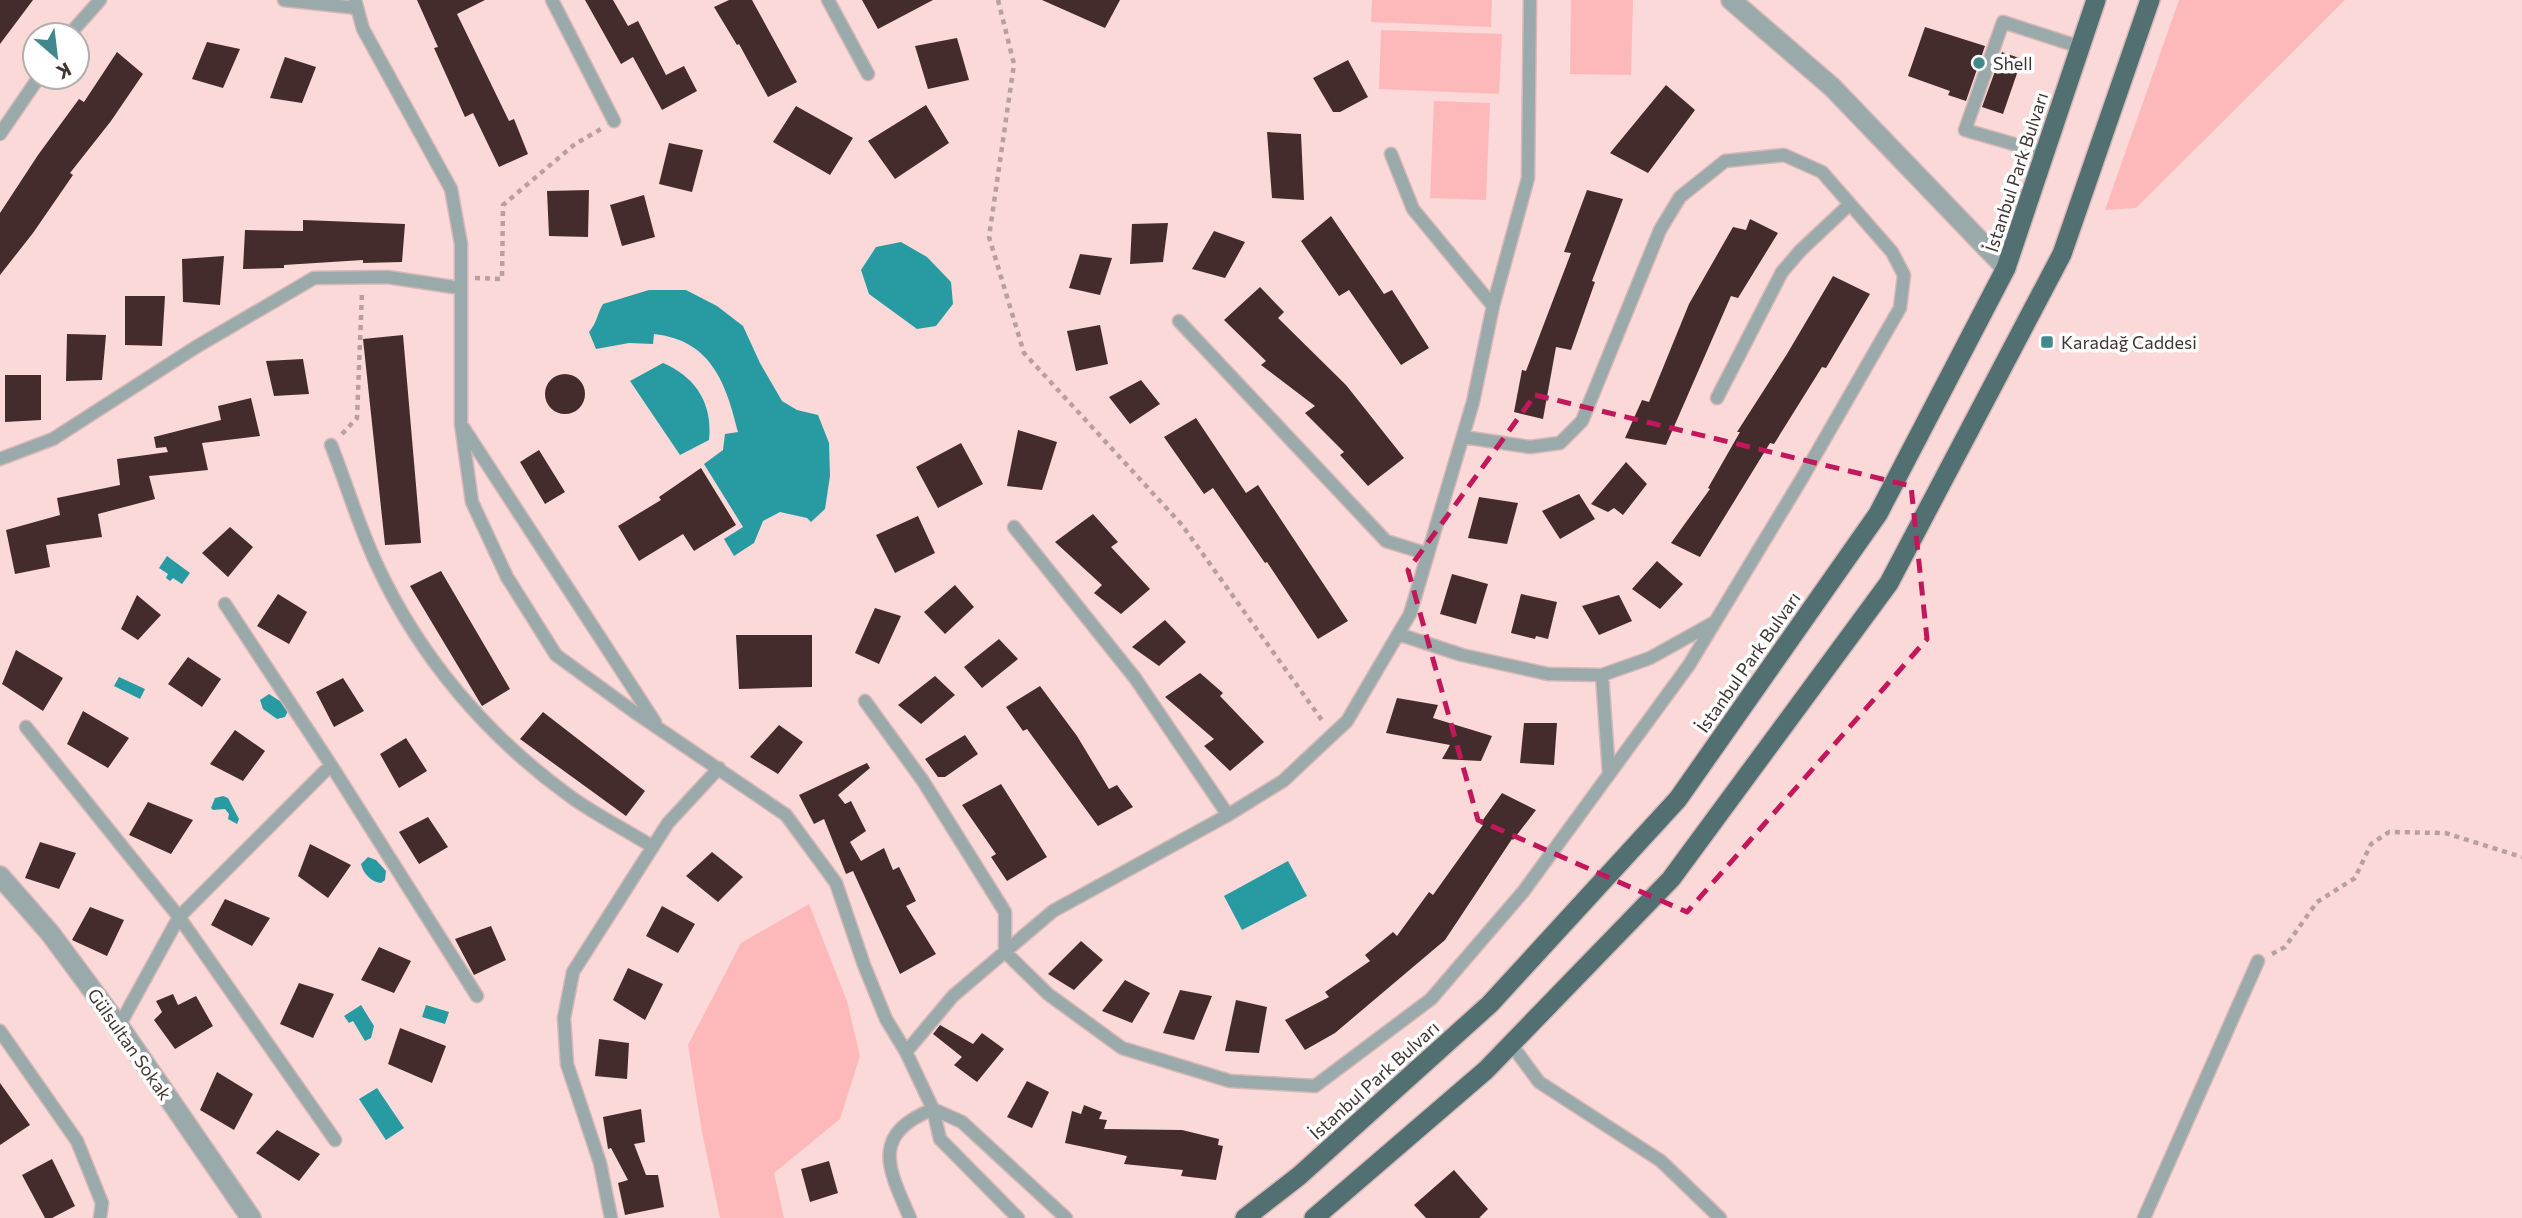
<svg xmlns="http://www.w3.org/2000/svg" width="2522" height="1218" viewBox="0 0 2522 1218" font-family="Commissioner,sans-serif">
  <rect width="100%" height="100%" fill="#fad9d8"/>
  <path fill="#fdb9b9" d="M 1372,0 L 1492,0 L 1491,27 L 1371,22 Z
    M 1571,0 L 1633,0 L 1631,75 L 1570,74 Z
    M 2179,0 L 2345,0 L 2136,208 L 2105,210 Z
    M 1381,30 L 1502,34 L 1499,94 L 1379,89 Z
    M 1434,101 L 1490,103 L 1486,200 L 1430,198 Z
    M 809,904 L 847,1001 L 860,1056 L 840,1119 L 774,1173 L 784,1218 L 720,1218 L 702,1132 L 688,1045 L 741,943 Z"/>
  <path fill="#289ba2" d="M 901,242 L 927,257 L 951,282 L 953,304 L 936,326 L 917,329 L 869,294 L 861,270 L 876,247 Z
    M 649,290 L 686,290 L 717,306 L 743,326 L 760,363 L 782,401 L 797,410 L 818,415 L 829,443 L 830,476 L 825,509 L 811,522 L 807,518 L 780,512 L 763,521 L 754,543 L 734,556 L 724,539 L 743,527 L 704,464 L 723,450 L 725,434 L 738,432 C 726,383 711,340 654,334 L 653,344 L 629,343 L 596,349 L 589,332 C 597,323 597,314 603,304 Z
    M 663,363 C 696,377 713,404 709,440 L 680,455 L 630,381 Z
    M 167,556 L 190,573 L 182,584 L 173,578 L 170,581 L 166,578 L 168,574 L 159,568 Z
    M 119,677 L 145,689 L 140,699 L 114,686 Z
    M 269,694 L 286,705 L 288,711 L 285,717 L 277,719 L 263,709 L 260,700 Z
    M 223,796 L 228,798 L 239,819 L 237,824 L 228,819 L 229,814 L 225,809 L 213,810 L 211,808 L 215,798 Z
    M 368,857 L 376,860 L 386,871 L 385,880 L 381,883 C 371,882 363,873 361,864 Z
    M 1288,861 L 1307,896 L 1242,930 L 1224,896 Z
    M 361,1005 L 374,1026 L 371,1038 L 365,1041 L 353,1021 L 349,1023 L 344,1016 Z
    M 426,1005 L 449,1012 L 445,1024 L 422,1017 Z
    M 377,1088 L 404,1128 L 386,1140 L 359,1099 Z"/>
  <path fill="#452c2c" d="M 0,0 L 33,0 L 0,44 Z
    M 417,0 L 485,0 L 457,14 L 509,121 L 514,119 L 528,154 L 499,167 L 473,113 L 465,117 L 434,48 L 438,47 Z
    M 585,0 L 613,0 L 628,26 L 638,21 L 666,75 L 684,66 L 697,91 L 662,110 L 633,57 L 621,64 Z
    M 729,0 L 752,0 L 797,82 L 768,97 L 739,44 L 737,45 L 714,7 Z
    M 862,0 L 933,0 L 878,29 Z
    M 1042,0 L 1120,0 L 1105,28 Z
    M 1925,27 L 1985,46 L 1966,101 L 1948,95 L 1950,91 L 1908,76 Z
    M 957,38 L 969,80 L 928,89 L 915,46 Z
    M 207,42 L 240,49 L 223,88 L 192,79 Z
    M 117,52 L 143,74 L 111,121 L 70,173 L 73,175 L 33,233 L 0,275 L 0,213 L 38,155 L 79,99 L 84,102 Z
    M 2002,52 L 2022,59 L 2003,114 L 1982,107 Z
    M 285,57 L 316,67 L 302,103 L 270,98 Z
    M 1348,60 L 1368,97 L 1340,112 L 1333,112 L 1313,78 Z
    M 1666,85 L 1695,110 L 1648,173 L 1610,153 Z
    M 926,105 L 949,143 L 895,179 L 868,141 Z
    M 796,106 L 853,138 L 830,175 L 773,142 Z
    M 1267,132 L 1301,134 L 1304,200 L 1272,198 Z
    M 669,143 L 703,150 L 692,192 L 659,184 Z
    M 589,190 L 588,237 L 549,236 L 547,191 Z
    M 1587,190 L 1623,199 L 1592,281 L 1595,282 L 1571,350 L 1556,347 L 1543,419 L 1514,412 L 1522,370 L 1526,371 L 1571,253 L 1564,252 Z
    M 644,195 L 655,237 L 622,246 L 610,205 Z
    M 1331,216 L 1384,294 L 1392,290 L 1429,348 L 1401,365 L 1349,290 L 1339,296 L 1301,241 Z
    M 1750,219 L 1778,233 L 1738,298 L 1731,296 L 1666,445 L 1625,438 L 1642,400 L 1649,402 L 1689,304 L 1733,227 L 1746,230 Z
    M 303,220 L 405,224 L 402,262 L 363,263 L 363,260 L 284,265 L 284,268 L 243,269 L 245,230 L 303,231 Z
    M 1168,223 L 1163,262 L 1130,264 L 1132,224 Z
    M 1214,231 L 1245,242 L 1225,278 L 1192,269 Z
    M 1080,254 L 1112,258 L 1100,295 L 1069,288 Z
    M 224,256 L 220,305 L 183,302 L 182,259 Z
    M 1833,276 L 1870,294 L 1826,368 L 1822,367 L 1774,444 L 1770,443 L 1700,557 L 1671,543 L 1710,489 L 1708,488 L 1740,432 L 1737,432 L 1787,354 Z
    M 1260,287 L 1284,312 L 1278,318 L 1346,385 L 1404,458 L 1368,486 L 1340,455 L 1344,452 L 1305,413 L 1315,406 L 1261,365 L 1266,361 L 1224,320 Z
    M 125,296 L 165,296 L 162,346 L 125,345 Z
    M 1100,325 L 1108,364 L 1076,371 L 1067,331 Z
    M 67,334 L 106,335 L 102,380 L 66,381 Z
    M 403,335 L 421,543 L 385,545 L 363,339 Z
    M 303,359 L 309,394 L 274,396 L 266,361 Z
    M545 394a20 20 0 1 1 40 0a20 20 0 1 1-40 0Z
    M 5,375 L 41,375 L 41,420 L 5,422 Z
    M 1141,380 L 1160,404 L 1130,424 L 1109,397 Z
    M 251,398 L 260,436 L 202,443 L 208,470 L 149,476 L 155,499 L 98,514 L 102,537 L 46,545 L 50,567 L 15,574 L 6,530 L 60,515 L 57,498 L 120,485 L 117,459 L 168,452 L 166,447 L 156,448 L 154,437 L 221,420 L 218,406 Z
    M 1196,418 L 1246,493 L 1258,485 L 1348,621 L 1318,639 L 1267,562 L 1265,563 L 1213,488 L 1204,494 L 1164,437 Z
    M 1018,430 L 1057,442 L 1042,490 L 1007,486 Z
    M 961,443 L 983,484 L 938,508 L 916,467 Z
    M 539,450 L 565,492 L 545,504 L 520,462 Z
    M 1626,462 L 1647,484 L 1623,515 L 1614,508 L 1608,512 L 1591,504 Z
    M 701,468 L 736,525 L 694,551 L 683,534 L 639,561 L 618,526 L 661,500 L 659,497 Z
    M 1579,494 L 1595,519 L 1560,539 L 1542,511 Z
    M 1479,497 L 1518,503 L 1507,544 L 1468,538 Z
    M 1093,514 L 1118,542 L 1111,547 L 1150,589 L 1121,614 L 1094,593 L 1102,585 L 1055,542 Z
    M 918,516 L 935,553 L 895,573 L 876,535 Z
    M 230,527 L 253,547 L 228,577 L 202,553 Z
    M 1657,561 L 1683,584 L 1660,609 L 1632,589 Z
    M 441,571 L 510,689 L 482,706 L 410,586 Z
    M 1452,574 L 1488,584 L 1476,624 L 1440,614 Z
    M 955,585 L 974,607 L 945,634 L 924,612 Z
    M 278,594 L 307,612 L 289,644 L 257,626 Z
    M 1521,594 L 1557,602 L 1548,639 L 1536,636 L 1535,639 L 1511,633 Z
    M 137,595 L 161,615 L 138,640 L 121,629 Z
    M 1619,595 L 1632,621 L 1599,635 L 1582,606 Z
    M 875,608 L 901,616 L 879,664 L 855,653 Z
    M 1165,620 L 1186,642 L 1159,666 L 1132,647 Z
    M 736,635 L 812,635 L 812,687 L 739,689 Z
    M 999,639 L 1018,659 L 982,688 L 964,667 Z
    M 16,650 L 63,678 L 43,711 L 2,684 Z
    M 188,657 L 221,679 L 202,707 L 168,684 Z
    M 1200,673 L 1223,693 L 1220,696 L 1264,742 L 1230,771 L 1204,746 L 1214,739 L 1165,697 Z
    M 935,676 L 955,695 L 921,724 L 898,705 Z
    M 343,678 L 364,711 L 334,727 L 316,692 Z
    M 1040,686 L 1077,736 L 1109,789 L 1117,785 L 1133,807 L 1098,826 L 1027,729 L 1023,731 L 1006,707 Z
    M 1397,698 L 1438,705 L 1433,718 L 1492,736 L 1481,761 L 1442,759 L 1450,745 L 1386,733 Z
    M 83,711 L 129,738 L 108,768 L 67,744 Z
    M 543,712 L 645,791 L 626,816 L 520,739 Z
    M 1524,723 L 1557,723 L 1554,765 L 1520,763 Z
    M 779,725 L 803,742 L 778,774 L 750,757 Z
    M 235,730 L 265,751 L 243,781 L 210,764 Z
    M 965,735 L 978,754 L 945,777 L 938,777 L 925,759 Z
    M 406,738 L 427,771 L 399,788 L 380,754 Z
    M 867,763 L 870,768 L 838,795 L 845,804 L 851,801 L 866,831 L 850,842 L 861,861 L 884,848 L 893,870 L 899,867 L 916,901 L 906,906 L 936,954 L 900,974 L 853,871 L 846,874 L 824,819 L 814,824 L 799,795 Z
    M 1001,784 L 1047,857 L 1007,881 L 991,857 L 996,854 L 962,805 Z
    M 1502,793 L 1536,810 L 1513,840 L 1512,839 L 1445,940 L 1335,1033 L 1305,1050 L 1285,1020 L 1329,997 L 1325,992 L 1370,961 L 1365,955 L 1393,932 L 1397,936 L 1429,892 L 1433,895 L 1483,825 L 1480,824 Z
    M 148,802 L 193,820 L 171,854 L 129,835 Z
    M 428,817 L 448,847 L 419,864 L 399,832 Z
    M 40,842 L 76,853 L 59,889 L 25,878 Z
    M 310,844 L 351,865 L 328,898 L 298,876 Z
    M 712,852 L 743,877 L 718,902 L 686,876 Z
    M 225,899 L 270,918 L 252,946 L 211,925 Z
    M 662,906 L 695,924 L 678,953 L 646,936 Z
    M 90,907 L 124,920 L 107,956 L 72,940 Z
    M 491,926 L 506,960 L 474,975 L 455,939 Z
    M 1081,941 L 1103,960 L 1074,990 L 1048,974 Z
    M 379,947 L 411,961 L 394,993 L 361,980 Z
    M 628,968 L 663,984 L 645,1020 L 613,1000 Z
    M 1125,980 L 1150,993 L 1132,1023 L 1102,1011 Z
    M 299,983 L 334,994 L 313,1038 L 280,1024 Z
    M 1180,990 L 1212,996 L 1194,1040 L 1163,1033 Z
    M 173,994 L 178,1005 L 196,996 L 213,1026 L 175,1049 L 154,1020 L 162,1012 L 156,1001 Z
    M 1236,1000 L 1267,1007 L 1259,1053 L 1225,1051 Z
    M 940,1025 L 973,1044 L 982,1033 L 1004,1049 L 977,1082 L 954,1065 L 962,1057 L 933,1034 Z
    M 400,1028 L 446,1046 L 432,1083 L 388,1064 Z
    M 599,1039 L 629,1043 L 627,1079 L 595,1076 Z
    M 217,1072 L 253,1094 L 234,1130 L 200,1110 Z
    M 1027,1081 L 1049,1092 L 1032,1128 L 1007,1117 Z
    M 0,1083 L 30,1125 L 0,1145 Z
    M 1084,1105 L 1102,1112 L 1099,1119 L 1107,1120 L 1104,1129 L 1182,1130 L 1219,1139 L 1218,1145 L 1223,1146 L 1216,1180 L 1181,1176 L 1183,1170 L 1124,1164 L 1127,1156 L 1065,1143 L 1072,1111 L 1081,1114 Z
    M 641,1109 L 645,1142 L 634,1144 L 646,1175 L 658,1175 L 664,1207 L 625,1215 L 618,1183 L 628,1180 L 611,1148 L 608,1149 L 603,1117 Z
    M 277,1130 L 320,1154 L 299,1181 L 256,1153 Z
    M 52,1159 L 75,1206 L 52,1218 L 45,1218 L 22,1175 Z
    M 829,1161 L 838,1193 L 810,1202 L 801,1169 Z
    M 1454,1170 L 1488,1209 L 1479,1218 L 1426,1218 L 1414,1205 Z"/>
  <g fill="none" stroke-linecap="round" stroke-linejoin="round">
    <g stroke="#d5b8b7" stroke-width="15">
      <path id="service" d="M 284,0 L 357,8
        M 355,0 L 363,29 L 451,189 L 461,244 L 461,424 L 472,502 L 507,577 L 556,655 L 633,711 L 786,815 L 836,883 L 864,965 L 886,1019 L 906,1052 L 933,1109 L 940,1139 L 1018,1218
        M 552,0 L 614,121
        M 828,0 L 868,74
        M 69,35 L 100,0
        M 0,134 L 39,77
        M 2045,153 L 1965,130 L 2003,22 L 2080,47
        M 1391,154 L 1413,209 L 1493,306
        M 1179,321 L 1386,541 L 1428,554
        M 1717,398 L 1782,272 L 1800,251 L 1850,204
        M 463,427 L 655,722
        M 331,445 C 347,485 359,527 377,565 C 420,658 488,737 571,797 C 596,815 626,830 653,847
        M 0,459 L 53,439 L 196,347 L 314,278 L 387,277 L 460,288
        M 1014,527 L 1135,678 L 1228,815
        M 225,604 L 331,765
        M 1398,634 L 1462,655 L 1548,674 L 1602,675 L 1650,658 L 1713,623
        M 1602,675 L 1609,773
        M 865,701 L 923,781 L 1005,912 L 1005,952 L 1048,994 L 1122,1048 L 1230,1081 L 1315,1086 L 1431,999 L 1523,892 L 1689,665 L 1801,480 L 1900,308 L 1904,275 L 1892,252 L 1822,172 L 1784,155 L 1725,161 L 1680,197 L 1660,230 L 1582,421 L 1560,443 L 1530,447 L 1463,437
        M 26,727 L 179,917 L 335,1140
        M 119,1026 L 179,917 L 331,765 L 477,996
        M 0,1031 L 77,1141 L 102,1203 L 100,1218
        M 1511,1044 L 1539,1082 L 1661,1161 L 1720,1218
        M 906,1052 L 953,996 L 1053,911 L 1228,815 L 1283,781 L 1347,721 L 1410,614 L 1473,402 L 1493,306 L 1528,178 L 1530,0
        M 611,1218 L 600,1163 L 567,1064 L 564,1018 L 573,972 L 668,823 L 719,768
        M 910,1218 C 888,1168 870,1135 933,1109 L 962,1122 L 1066,1218
        M 2144,1218 L 2258,961"/>
    </g>
    <g stroke="#d5b8b7" stroke-width="22">
      <path id="minor" d="M 0,876 L 50,933 L 119,1026 L 251,1218"/>
    </g>
    <g stroke="#d5b8b7" stroke-width="22">
      <path id="tertiary" d="M 1731,0 L 1832,87 L 2006,268"/>
    </g>
    <g stroke="#d5b8b7" stroke-width="22">
      <path id="trunk" d="M 1245,1218 L 1299,1176 L 1490,1004 L 1678,799 L 1878,514 L 2006,268 L 2096,0
        M 1314,1218 L 1486,1070 L 1671,879 L 1889,583 L 2062,254 L 2150,0"/>
    </g>
    <path stroke="#b99f9e" stroke-width="4.5" stroke-dasharray="5 5" stroke-linecap="butt" d="M 998,0 L 1014,64 L 989,237 L 1024,353 L 1182,525 L 1324,723
      M 475,278 L 502,279 L 503,205 L 575,144 L 601,129
      M 342,434 L 357,418 L 362,292
      M 2272,954 L 2285,947 L 2317,902 L 2355,878 L 2371,844 L 2389,832 L 2445,833 L 2522,857"/>
    <use href="#service" stroke="#9aa9a9" stroke-width="12"/>
    <use href="#minor" stroke="#9aa9a9" stroke-width="19"/>
    <use href="#tertiary" stroke="#9aa9a9" stroke-width="19"/>
    <use href="#trunk" stroke="#527072" stroke-width="19"/>
  </g>
  <path fill="none" stroke="#c2185b" stroke-width="5" stroke-dasharray="14 9" stroke-linejoin="round" d="M 1535,395 L 1911,486 L 1927,639 L 1687,912 L 1478,820 L 1408,570 Z"/>
  <g fill="#41898d" stroke="#fff" stroke-width="2.5">
    <circle cx="1979" cy="63" r="7"/>
    <rect x="2040" y="335" width="14" height="14" rx="3.5"/>
  </g>
  <g text-anchor="middle" dominant-baseline="central" stroke-width="7" stroke-linejoin="round" paint-order="stroke">
    <g font-size="18" fill="#413434" stroke="#fff" text-anchor="start">
      <text x="1993" y="63">Shell</text>
      <text x="2061" y="342">Karadağ Caddesi</text>
    </g>
    <g font-size="18" fill="#413434" stroke="#fff">
      <text transform="translate(2016 172) rotate(-72)">İstanbul Park Bulvarı</text>
      <text transform="translate(1748 662) rotate(-55)">İstanbul Park Bulvarı</text>
      <text transform="translate(130 1044) rotate(55)">Gülsultan Sokak</text>
      <text transform="translate(1374 1080) rotate(-42)">İstanbul Park Bulvarı</text>
    </g>
  </g>
  <g transform="translate(56 56) rotate(152)"><circle r="33" fill="#ffffff" stroke="#b3aeae" stroke-width="2"/>
  <path d="M0-5L12 26L0 18L-12 26Z" fill="#41898d"/>
  <text y="-10" font-size="19" font-weight="bold" text-anchor="middle" fill="#413434">K</text>
  </g>
</svg>
